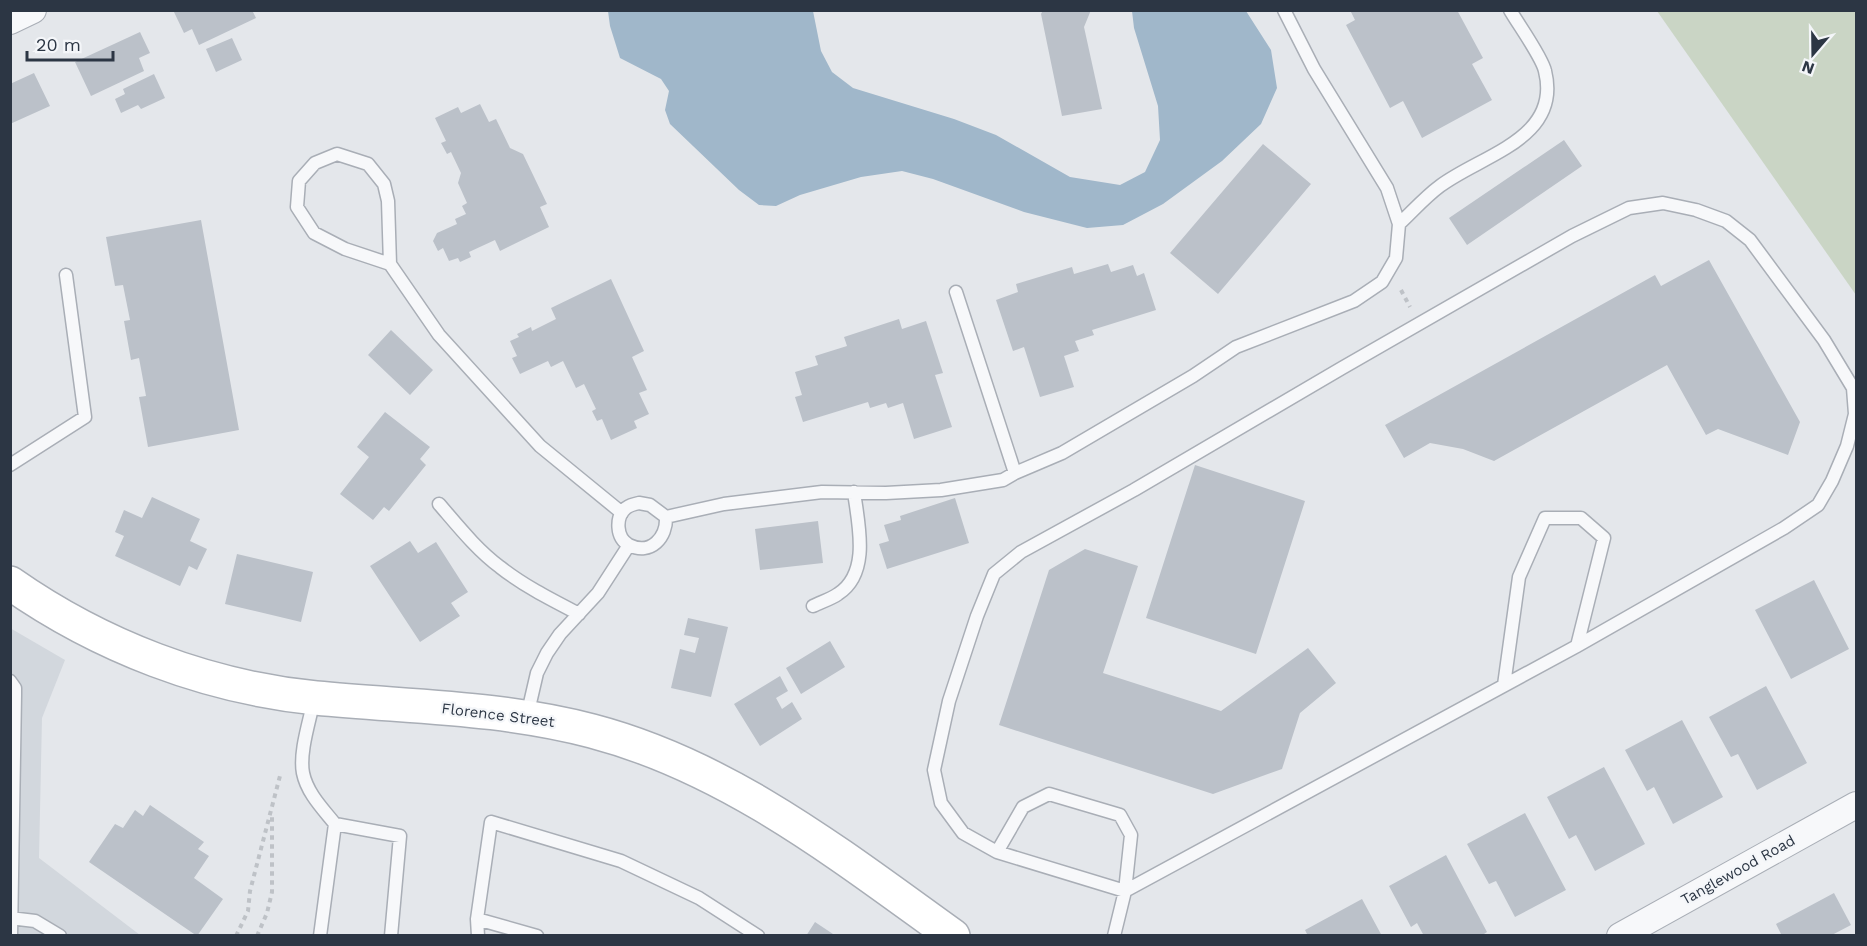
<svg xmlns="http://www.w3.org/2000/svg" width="1867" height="946" viewBox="0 0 1867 946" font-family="'Work Sans',sans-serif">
  <rect width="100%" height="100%" fill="#e4e7eb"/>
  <path fill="#d2d7dd" d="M 10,628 L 65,660 L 42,718 L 39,858 L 140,935 L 11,935 Z"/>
  <path fill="#cad5c5" d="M 1657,11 L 1856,11 L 1856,295 Z"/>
  <path fill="#a0b7ca" d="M 608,11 L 813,11 L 821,51 L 832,72 L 853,88 L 954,119 L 996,135 L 1070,177 L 1120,185 L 1145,172 L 1160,140 L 1158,106 L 1134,28 L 1132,11 L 1246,11 L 1271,50 L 1277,88 L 1261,124 L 1222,161 L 1163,204 L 1123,225 L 1087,228 L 1024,212 L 933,179 L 902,171 L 861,177 L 800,195 L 776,206 L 759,205 L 739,190 L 670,124 L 665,110 L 669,91 L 661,79 L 620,58 L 610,26 Z"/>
  <path fill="#bbc1c9" d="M 178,10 L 252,10 L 256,18 L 199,45 L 192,29 L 184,33 L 174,12 Z
    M 1043,10 L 1091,10 L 1084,27 L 1102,109 L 1062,116 L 1041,14 Z
    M 1350,10 L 1457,10 L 1483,58 L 1472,64 L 1492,100 L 1422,138 L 1403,101 L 1390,108 L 1346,25 L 1355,20 Z
    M 140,32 L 150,53 L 139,58 L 144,71 L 91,96 L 75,62 Z
    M 232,38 L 242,60 L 216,72 L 206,49 Z
    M 34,73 L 50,106 L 10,124 L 10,84 Z
    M 154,74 L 165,98 L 141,109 L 138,105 L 121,113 L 115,99 L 125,94 L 123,89 Z
    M 480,104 L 489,122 L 496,119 L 510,148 L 523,154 L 547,204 L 540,207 L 549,227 L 500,251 L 495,240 L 469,252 L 471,257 L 460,262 L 458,258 L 449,261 L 443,248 L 438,251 L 433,241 L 437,233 L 457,224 L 455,219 L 466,214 L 462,206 L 467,203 L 458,183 L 461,173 L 451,152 L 447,154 L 441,143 L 446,141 L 435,118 L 458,107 L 461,113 Z
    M 1564,140 L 1582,166 L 1467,245 L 1449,218 Z
    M 1263,144 L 1311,184 L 1218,294 L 1170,253 Z
    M 201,220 L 239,430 L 148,447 L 139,397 L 146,396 L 139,358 L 131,360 L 124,321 L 130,320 L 123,285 L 115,286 L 106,237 Z
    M 1709,260 L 1800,422 L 1788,455 L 1718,429 L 1706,435 L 1667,365 L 1494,461 L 1463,449 L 1430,443 L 1404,458 L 1385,425 L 1655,275 L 1661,286 Z
    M 1108,264 L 1111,272 L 1133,265 L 1137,276 L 1144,273 L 1156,310 L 1092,330 L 1094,335 L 1075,341 L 1079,351 L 1064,356 L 1074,387 L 1040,397 L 1024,347 L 1013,351 L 996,300 L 1018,292 L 1016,284 L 1072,267 L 1074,274 Z
    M 611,279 L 644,351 L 632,357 L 647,390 L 639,393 L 649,414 L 634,421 L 637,428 L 611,440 L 602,419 L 597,421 L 592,411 L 596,409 L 584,384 L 576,388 L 563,361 L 551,367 L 548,361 L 520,374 L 512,358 L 517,356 L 510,341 L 519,337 L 517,334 L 531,327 L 532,331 L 556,319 L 551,308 Z
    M 899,319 L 902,329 L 926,321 L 943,373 L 935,375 L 952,427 L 914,439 L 903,403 L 888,408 L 886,403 L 870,408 L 868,402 L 803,422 L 795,397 L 802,395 L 795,372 L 818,365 L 815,356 L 847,346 L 844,337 Z
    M 391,330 L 433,370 L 410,395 L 368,355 Z
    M 385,412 L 430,447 L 420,459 L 426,465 L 389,511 L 384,507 L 373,520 L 340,494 L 369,457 L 357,447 Z
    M 1195,465 L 1305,501 L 1256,654 L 1146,618 Z
    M 152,497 L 200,519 L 190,541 L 207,549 L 197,570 L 189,566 L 180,586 L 115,556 L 124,536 L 115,532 L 124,510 L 142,518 Z
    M 955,498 L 969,543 L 887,569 L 879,544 L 889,541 L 884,525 L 901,520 L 900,516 Z
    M 818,521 L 823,563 L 760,570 L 755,529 Z
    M 410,541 L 418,553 L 436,542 L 468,592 L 451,603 L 460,616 L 420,642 L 370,566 Z
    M 1085,549 L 1138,566 L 1103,673 L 1221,711 L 1308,648 L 1336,683 L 1300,713 L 1282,769 L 1213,794 L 999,725 L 1049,570 Z
    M 237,554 L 313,572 L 301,622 L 225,604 Z
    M 1814,580 L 1849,649 L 1791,679 L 1755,610 Z
    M 688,618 L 728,627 L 711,697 L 671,688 L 680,649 L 695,653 L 699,638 L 684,635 Z
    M 830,641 L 845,667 L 801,694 L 786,668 Z
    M 780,676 L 788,691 L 776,698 L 782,709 L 792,702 L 802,719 L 760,746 L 734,704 Z
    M 1766,686 L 1807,763 L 1757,790 L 1738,754 L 1731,757 L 1709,717 Z
    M 1682,720 L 1723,797 L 1673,824 L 1654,787 L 1647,791 L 1625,750 Z
    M 1604,767 L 1645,844 L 1595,871 L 1576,835 L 1569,839 L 1547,797 Z
    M 150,805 L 204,842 L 198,849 L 209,856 L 194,878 L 223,899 L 197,936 L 89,862 L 115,824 L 123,828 L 135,810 L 143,816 Z
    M 1525,813 L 1566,890 L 1515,917 L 1496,881 L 1489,884 L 1467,844 Z
    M 1446,855 L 1487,932 L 1481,936 L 1424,936 L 1417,923 L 1411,927 L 1389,886 Z
    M 1834,893 L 1851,925 L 1830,936 L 1782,936 L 1776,924 Z
    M 1362,899 L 1382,936 L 1308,936 L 1305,930 Z
    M 815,922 L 836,936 L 806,936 Z"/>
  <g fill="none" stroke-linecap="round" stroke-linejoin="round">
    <g stroke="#a9aeb6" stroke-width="15">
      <path id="lane" d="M 1663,203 L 1696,210 L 1726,221 L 1750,240 L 1824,340 L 1853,388 L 1855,414 L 1847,446 L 1832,481 L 1818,505 L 1784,528 L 1577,646 L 1125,891 L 997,852 L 963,833 L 941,803 L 934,770 L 949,701 L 977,616 L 994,574 L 1021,552 L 1134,490 L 1342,368 L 1572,236 L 1629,208 Z
        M 1399,224 C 1412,212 1425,197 1440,186 C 1481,155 1562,139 1545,71 C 1542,57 1518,24 1510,10
        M 390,264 L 345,249 L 314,233 L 297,207 L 299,181 L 315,163 L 337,154 L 368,164 L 384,184 L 388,201 L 390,264 L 439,335 L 540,446 L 622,513
        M 956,292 L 1015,473 L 1062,453 L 1193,376 L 1236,347 L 1354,301 L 1382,282 L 1396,258 L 1399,224 L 1387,188 L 1314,69 L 1284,10
        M 10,465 L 85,417 L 66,275
        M 639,503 L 650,505 L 666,517 C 667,537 651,556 629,545 C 616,538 615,517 626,508 C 630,505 634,504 639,503 Z
        M 439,504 C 458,526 477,550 500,567 C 524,586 552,600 579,614
        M 666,517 L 724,504 L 822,492 L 886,493 L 941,490 L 1003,480 L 1015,473
        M 813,606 C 821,602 831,599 838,594 C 871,573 858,523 854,492
        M 10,681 L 15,688 L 15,695 L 11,936
        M 1504,685 L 1519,577 L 1545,518 L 1581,518 L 1604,538 L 1577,646
        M 314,699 C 310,720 299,752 303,773 C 307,793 323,809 335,824 L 400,836 L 391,936
        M 527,716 L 537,673 L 547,653 L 560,634 L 598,593 L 629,545
        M 997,852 L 1023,807 L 1049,794 L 1120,815 L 1131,835 L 1125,891 L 1114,936
        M 10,918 L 35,921 L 60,936
        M 477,919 L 537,936
        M 320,936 L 335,824
        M 478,936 L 477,919 L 491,822 L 621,861 L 699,898 L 758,936"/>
    </g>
    <g stroke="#a9aeb6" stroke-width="28">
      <path id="street" d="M 10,21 L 33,10
        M 1620,936 L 1856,805"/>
    </g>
    <g stroke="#a9aeb6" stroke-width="36">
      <path id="secondary" d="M 10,583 C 100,646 206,687 316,698 C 409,707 501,707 592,731 C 729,767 840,855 953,936"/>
    </g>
    <path stroke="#bec2c7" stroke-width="4" stroke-dasharray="4.5 4.5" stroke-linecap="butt" d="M 1401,290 L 1410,307
      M 236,936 L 248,911 L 250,891 L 281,772
      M 257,936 L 267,913 L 272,892 L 272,813"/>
    <use href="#lane" stroke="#f7f8fa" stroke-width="12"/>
    <use href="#street" stroke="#f7f8fa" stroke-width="26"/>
    <use href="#secondary" stroke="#fff" stroke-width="33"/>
  </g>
  <g text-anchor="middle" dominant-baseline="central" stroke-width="4.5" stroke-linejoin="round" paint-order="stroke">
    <g font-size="15" fill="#2c3644" stroke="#f4f6f9">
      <text transform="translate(498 715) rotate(7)">Florence Street</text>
      <text transform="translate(1738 870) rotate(-29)">Tanglewood Road</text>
    </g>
  </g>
  <rect width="1867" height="946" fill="none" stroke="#2c3644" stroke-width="24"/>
  <g transform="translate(1813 54) rotate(200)" stroke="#f4f6f9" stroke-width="4.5" paint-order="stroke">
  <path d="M0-4.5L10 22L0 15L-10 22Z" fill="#2c3644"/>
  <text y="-9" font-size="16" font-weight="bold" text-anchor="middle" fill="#2c3644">N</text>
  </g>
  <path d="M27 51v9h86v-9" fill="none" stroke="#2c3644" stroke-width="3"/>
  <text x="36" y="51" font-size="18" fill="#2c3644" stroke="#f4f6f9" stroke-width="4.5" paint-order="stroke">20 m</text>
</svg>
